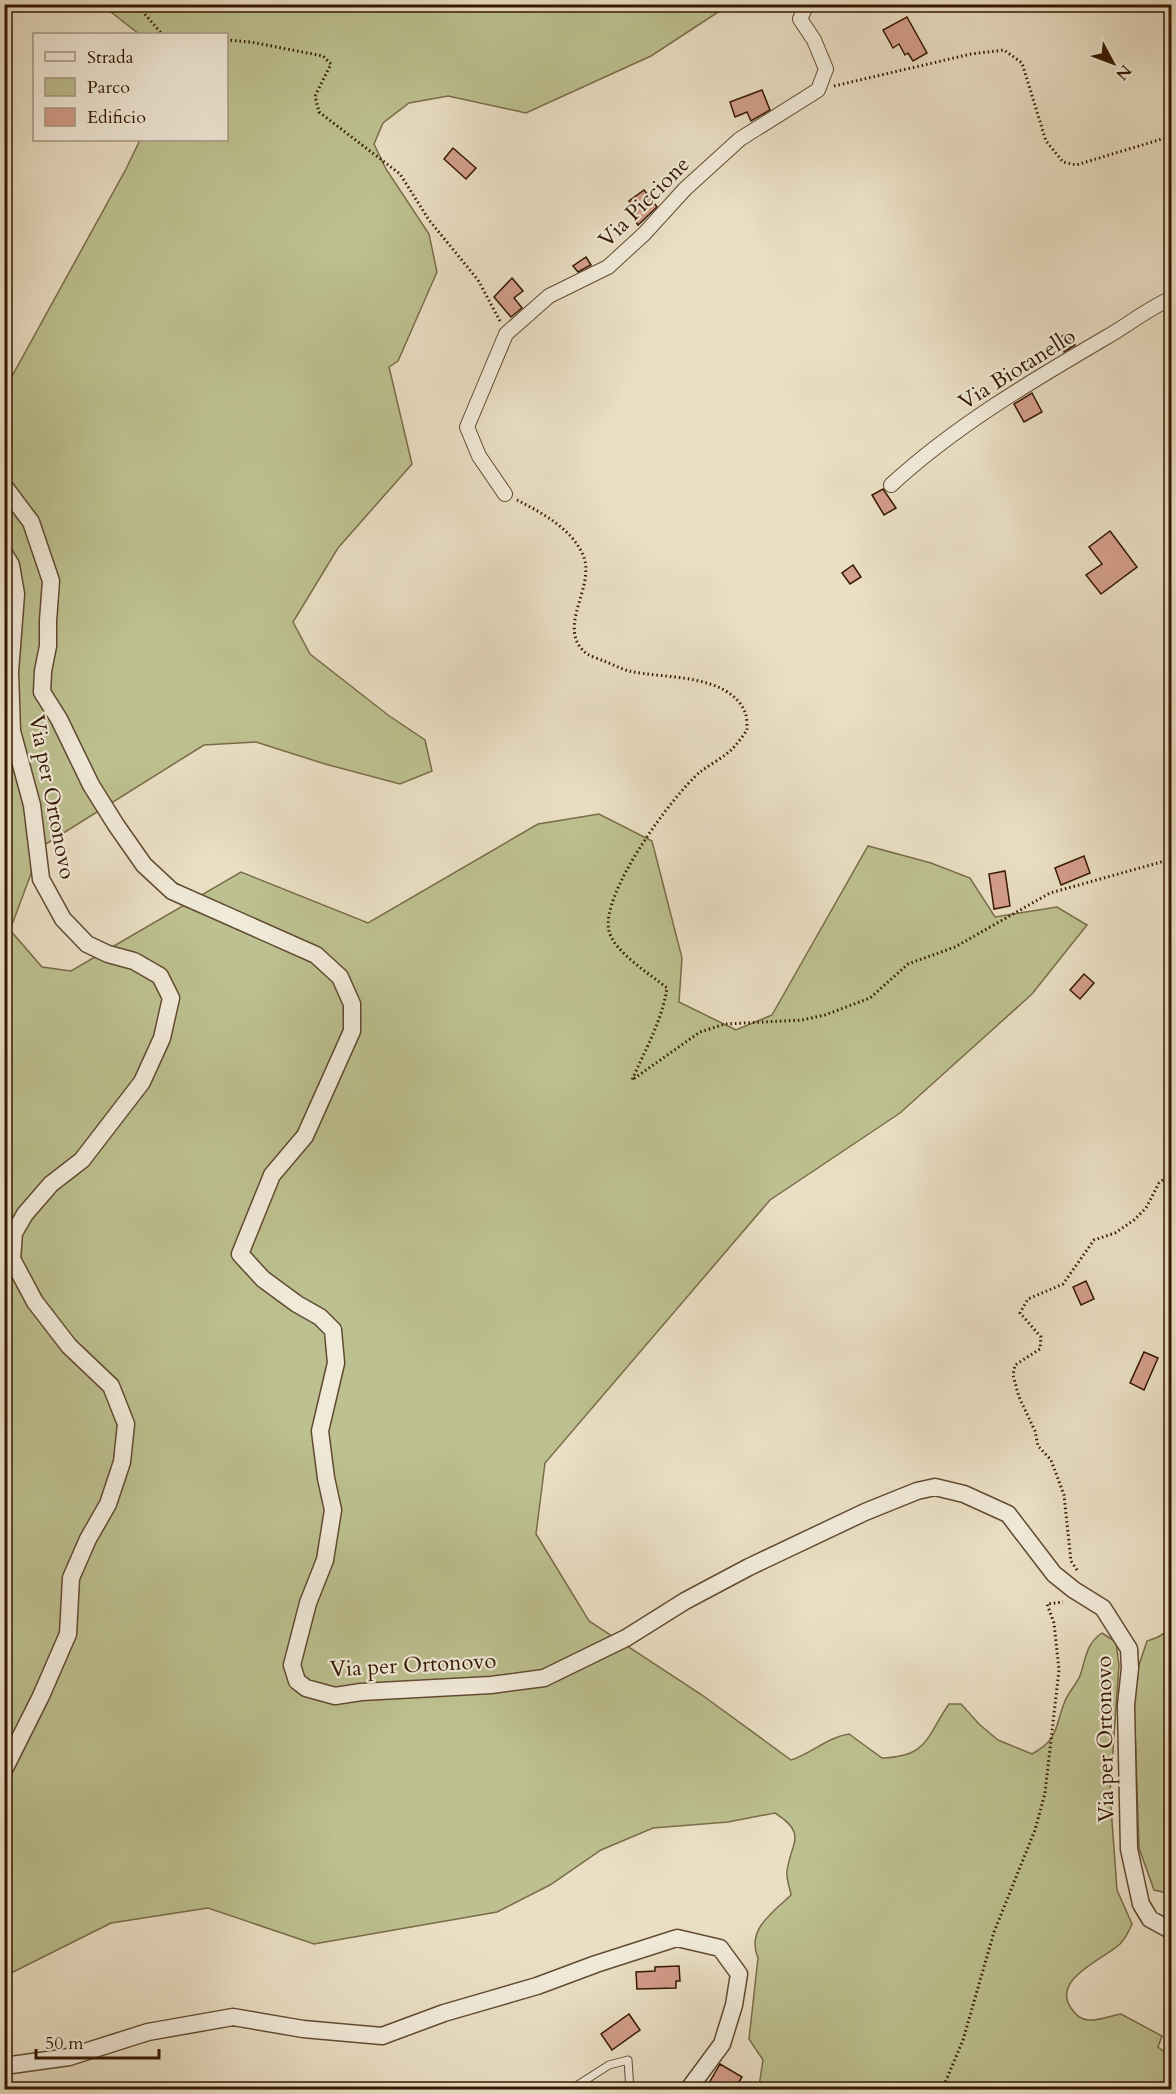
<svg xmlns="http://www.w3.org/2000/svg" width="1176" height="2094" viewBox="0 0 1176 2094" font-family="Cardo,serif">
  <rect width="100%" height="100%" fill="#eadfc4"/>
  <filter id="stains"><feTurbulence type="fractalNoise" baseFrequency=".00333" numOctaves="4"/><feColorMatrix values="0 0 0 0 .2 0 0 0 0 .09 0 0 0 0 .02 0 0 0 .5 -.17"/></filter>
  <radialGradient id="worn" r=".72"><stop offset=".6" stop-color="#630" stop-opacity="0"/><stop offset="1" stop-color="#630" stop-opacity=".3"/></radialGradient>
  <path fill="#bdc090" stroke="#796c48" stroke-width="1.5" d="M 102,5 L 729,5 L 651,56 L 526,113 L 448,96 L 409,103 L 383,123 L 374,144 L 386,169 L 429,234 L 437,272 L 398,361 L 389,367 L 412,464 L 338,548 L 293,622 L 310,654 L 388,715 L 425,740 L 432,771 L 400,784 L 325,764 L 256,742 L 204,745 L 41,847 L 10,930 L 42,967 L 71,971 L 241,872 L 368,923 L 538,824 L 599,814 L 652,841 L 682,958 L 679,1002 L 736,1030 L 772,1015 L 868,846 L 931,863 L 970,878 L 995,917 L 1057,907 L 1087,925 L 1032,994 L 900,1113 L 770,1200 L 545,1463 L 536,1534 L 589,1621 L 702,1695 L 791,1760 C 812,1753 828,1737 849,1734 L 882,1758 C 928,1757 926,1737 949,1704 L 961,1704 L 979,1724 L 998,1740 L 1032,1754 C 1060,1738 1054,1728 1065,1701 C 1069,1691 1078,1683 1081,1673 C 1086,1656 1087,1643 1102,1633 L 1116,1642 L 1119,1665 L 1110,1793 L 1117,1890 L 1132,1924 C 1129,1931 1125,1939 1120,1944 C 1104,1959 1051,1979 1071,2008 C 1084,2029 1102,2017 1121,2014 L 1162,2036 L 1158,2047 L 1171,2057 L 1170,2090 L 756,2089 L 759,2086 L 763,2060 L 749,2039 L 758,1958 C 746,1930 772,1913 791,1895 C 790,1888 786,1879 787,1871 C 791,1842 808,1834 775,1813 L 728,1822 L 653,1828 L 601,1850 L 550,1885 L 497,1912 L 314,1944 L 208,1908 L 111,1923 L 5,1976 L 5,389 L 126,169 L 140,140 L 226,140 L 226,34 L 139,34 Z
    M 1171,1629 L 1171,1892 L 1167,1893 L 1154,1890 L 1139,1848 L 1134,1700 L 1139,1665 L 1147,1641 L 1158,1637 Z"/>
  <path fill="#d39e8b" stroke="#351800" stroke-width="1.5" d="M 907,17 L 927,53 L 913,61 L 908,53 L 905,55 L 899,44 L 893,48 L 883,30 Z
    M 762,90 L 770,110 L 751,121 L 747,112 L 735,117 L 730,102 Z
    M 453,148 L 476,168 L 466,179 L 444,159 Z
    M 644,190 L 657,207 L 638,225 L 630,213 L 635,210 L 629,201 Z
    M 586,257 L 591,265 L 578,272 L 573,266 Z
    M 512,278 L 523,291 L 514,298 L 522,308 L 511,317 L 494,297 Z
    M 1067,333 L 1075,345 L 1064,352 L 1056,340 Z
    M 1032,393 L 1042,412 L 1024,422 L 1014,404 Z
    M 883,489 L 896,508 L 884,515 L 872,495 Z
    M 1110,531 L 1137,567 L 1101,594 L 1086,575 L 1102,564 L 1089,547 Z
    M 853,565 L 861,577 L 850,584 L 842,573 Z
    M 1084,856 L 1090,873 L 1061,885 L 1055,868 Z
    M 1005,871 L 1010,906 L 994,909 L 989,874 Z
    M 1084,974 L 1094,983 L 1080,999 L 1070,990 Z
    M 1086,1281 L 1094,1299 L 1081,1305 L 1073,1287 Z
    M 1144,1352 L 1158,1358 L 1144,1390 L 1130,1383 Z
    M 679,1966 L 680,1981 L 676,1981 L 676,1988 L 637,1989 L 636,1972 L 655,1971 L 655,1967 Z
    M 629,2014 L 640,2030 L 612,2050 L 601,2034 Z
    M 720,2064 L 742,2077 L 734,2090 L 705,2090 Z"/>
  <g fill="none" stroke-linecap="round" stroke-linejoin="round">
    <g stroke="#624a31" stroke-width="9">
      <path id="service" d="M 570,2090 L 609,2065 L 628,2060 L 630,2090"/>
    </g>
    <g stroke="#624a31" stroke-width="16">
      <path id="minor" d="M 891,485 C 955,426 1030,382 1105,338 C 1128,325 1147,309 1172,298
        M 505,494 L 479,456 L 467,427 L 506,334 L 549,296 L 608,267 L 644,234 L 685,189 L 740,139 L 818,90 L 826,69 L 814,40 L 800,19 L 807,4"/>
    </g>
    <g stroke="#624a31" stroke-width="19">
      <path id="tertiary" d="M 4,486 L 31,522 L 51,581 L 48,621 L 48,646 L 43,671 L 42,692 L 59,719 L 91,785 L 116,825 L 144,865 L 172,891 L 316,955 L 340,977 L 352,1004 L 352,1031 L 305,1136 L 272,1175 L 240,1254 L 263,1279 L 297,1304 L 320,1317 L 333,1330 L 336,1363 L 320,1431 L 326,1478 L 333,1510 L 325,1560 L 308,1603 L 292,1665 L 297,1681 L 306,1688 L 335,1696 L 361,1692 L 491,1685 L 544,1678 L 626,1638 L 685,1601 L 749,1567 L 865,1512 L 917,1491 L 935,1487 L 964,1494 L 1008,1514 L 1054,1574 L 1074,1590 L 1103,1608 L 1129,1649 L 1130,1668 L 1126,1705 L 1129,1849 L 1141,1904 L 1150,1919 L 1172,1931
        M 4,553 L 11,565 L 16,594 L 10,672 L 12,731 L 32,805 L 41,879 L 63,919 L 87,944 L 108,954 L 134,961 L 160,976 L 171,998 L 162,1038 L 142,1082 L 82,1160 L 51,1184 L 25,1214 L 14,1233 L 12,1259 L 35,1302 L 69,1346 L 111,1386 L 126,1424 L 122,1462 L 108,1504 L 88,1539 L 71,1578 L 68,1634 L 41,1696 L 4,1770
        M 4,2066 L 69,2057 L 148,2032 L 233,2017 L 303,2029 L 382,2036 L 444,2013 L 537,1986 L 596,1964 L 677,1938 L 720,1948 L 739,1974 L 734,2005 L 722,2044 L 688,2090"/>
    </g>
    <path stroke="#351800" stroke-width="3" stroke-dasharray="1.5 3" stroke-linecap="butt" d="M 136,4 L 162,34
      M 226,40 L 251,42 L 323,56 L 331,64 L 315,96 L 319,112 L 400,174 L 429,220 L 478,280 L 500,321
      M 834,86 L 971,54 L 1004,50 L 1022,63 L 1046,141 L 1063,162 L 1076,165 L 1172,136
      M 517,500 C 542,513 571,528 583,555 C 597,587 554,628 587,654 C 592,657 599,659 604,661 C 612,664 621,669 629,671 C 664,679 728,673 745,712 C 747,717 747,725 747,730 C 742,737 736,746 730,751 C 721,759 709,765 700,772 C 672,796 600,894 609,931 C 614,952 650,974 667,988 C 662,1021 645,1050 632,1080 L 700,1032 L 725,1024 L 802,1020 L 825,1015 L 870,998 L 908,964 L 955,947 L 1050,893 L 1172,859
      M 1077,1570 L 1071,1561 L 1064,1495 L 1051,1460 L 1038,1446 L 1035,1431 L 1019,1397 L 1013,1375 L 1015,1365 L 1040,1349 L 1041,1337 L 1020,1313 L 1028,1299 L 1063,1284 L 1094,1240 L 1115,1233 L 1134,1220 L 1146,1208 L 1159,1183 L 1172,1173
      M 942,2090 L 963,2040 L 994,1932 L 1035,1830 L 1045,1793 L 1059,1670 L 1054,1623 L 1047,1604 L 1063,1602"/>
    <use href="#service" stroke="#f1ead9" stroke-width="7"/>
    <use href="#minor" stroke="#f1ead9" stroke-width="14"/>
    <use href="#tertiary" stroke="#f1ead9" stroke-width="16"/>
  </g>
  <g text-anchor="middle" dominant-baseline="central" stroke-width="4.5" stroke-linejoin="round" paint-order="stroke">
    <g font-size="22" fill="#351800" stroke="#f1ead9">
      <text transform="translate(644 202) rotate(-45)">Via Piccione</text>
      <text transform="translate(1017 369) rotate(-32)">Via Biotanello</text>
      <text transform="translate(52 797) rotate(79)">Via per Ortonovo</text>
      <text transform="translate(413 1665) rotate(-3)">Via per Ortonovo</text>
      <text transform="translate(1105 1739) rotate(-91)">Via per Ortonovo</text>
    </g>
  </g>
  <rect width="1176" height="2094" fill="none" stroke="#eadfc4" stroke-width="24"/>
  <rect x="6" y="6" width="1164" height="2082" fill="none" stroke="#351800" stroke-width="3"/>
  <rect x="12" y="12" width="1152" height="2070" fill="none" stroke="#351800" stroke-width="1.5"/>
  <rect x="33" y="33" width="195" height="108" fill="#f1ead9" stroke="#a69682" stroke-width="1.5"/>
  <rect x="45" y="52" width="30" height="9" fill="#f1ead9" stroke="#a69682" stroke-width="1.5"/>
  <text x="87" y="63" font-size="18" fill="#351800">Strada</text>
  <rect x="45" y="78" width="30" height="18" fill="#bdc090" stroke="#a69682" stroke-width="1.5"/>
  <text x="87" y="93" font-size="18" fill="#351800">Parco</text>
  <rect x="45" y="108" width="30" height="18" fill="#d39e8b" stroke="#a69682" stroke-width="1.5"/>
  <text x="87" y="123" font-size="18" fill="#351800">Edificio</text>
  <g transform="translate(1113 63) rotate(131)" stroke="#f1ead9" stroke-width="4.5" paint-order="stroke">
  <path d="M0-4.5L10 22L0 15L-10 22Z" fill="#351800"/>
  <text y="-9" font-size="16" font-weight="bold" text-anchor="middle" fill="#351800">N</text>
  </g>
  <path d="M36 2049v9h123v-9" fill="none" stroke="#351800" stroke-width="3"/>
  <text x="45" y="2049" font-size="18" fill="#351800" stroke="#f1ead9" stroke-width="4.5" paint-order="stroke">50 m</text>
  <rect width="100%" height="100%" filter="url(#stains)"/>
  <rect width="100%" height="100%" fill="url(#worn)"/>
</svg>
